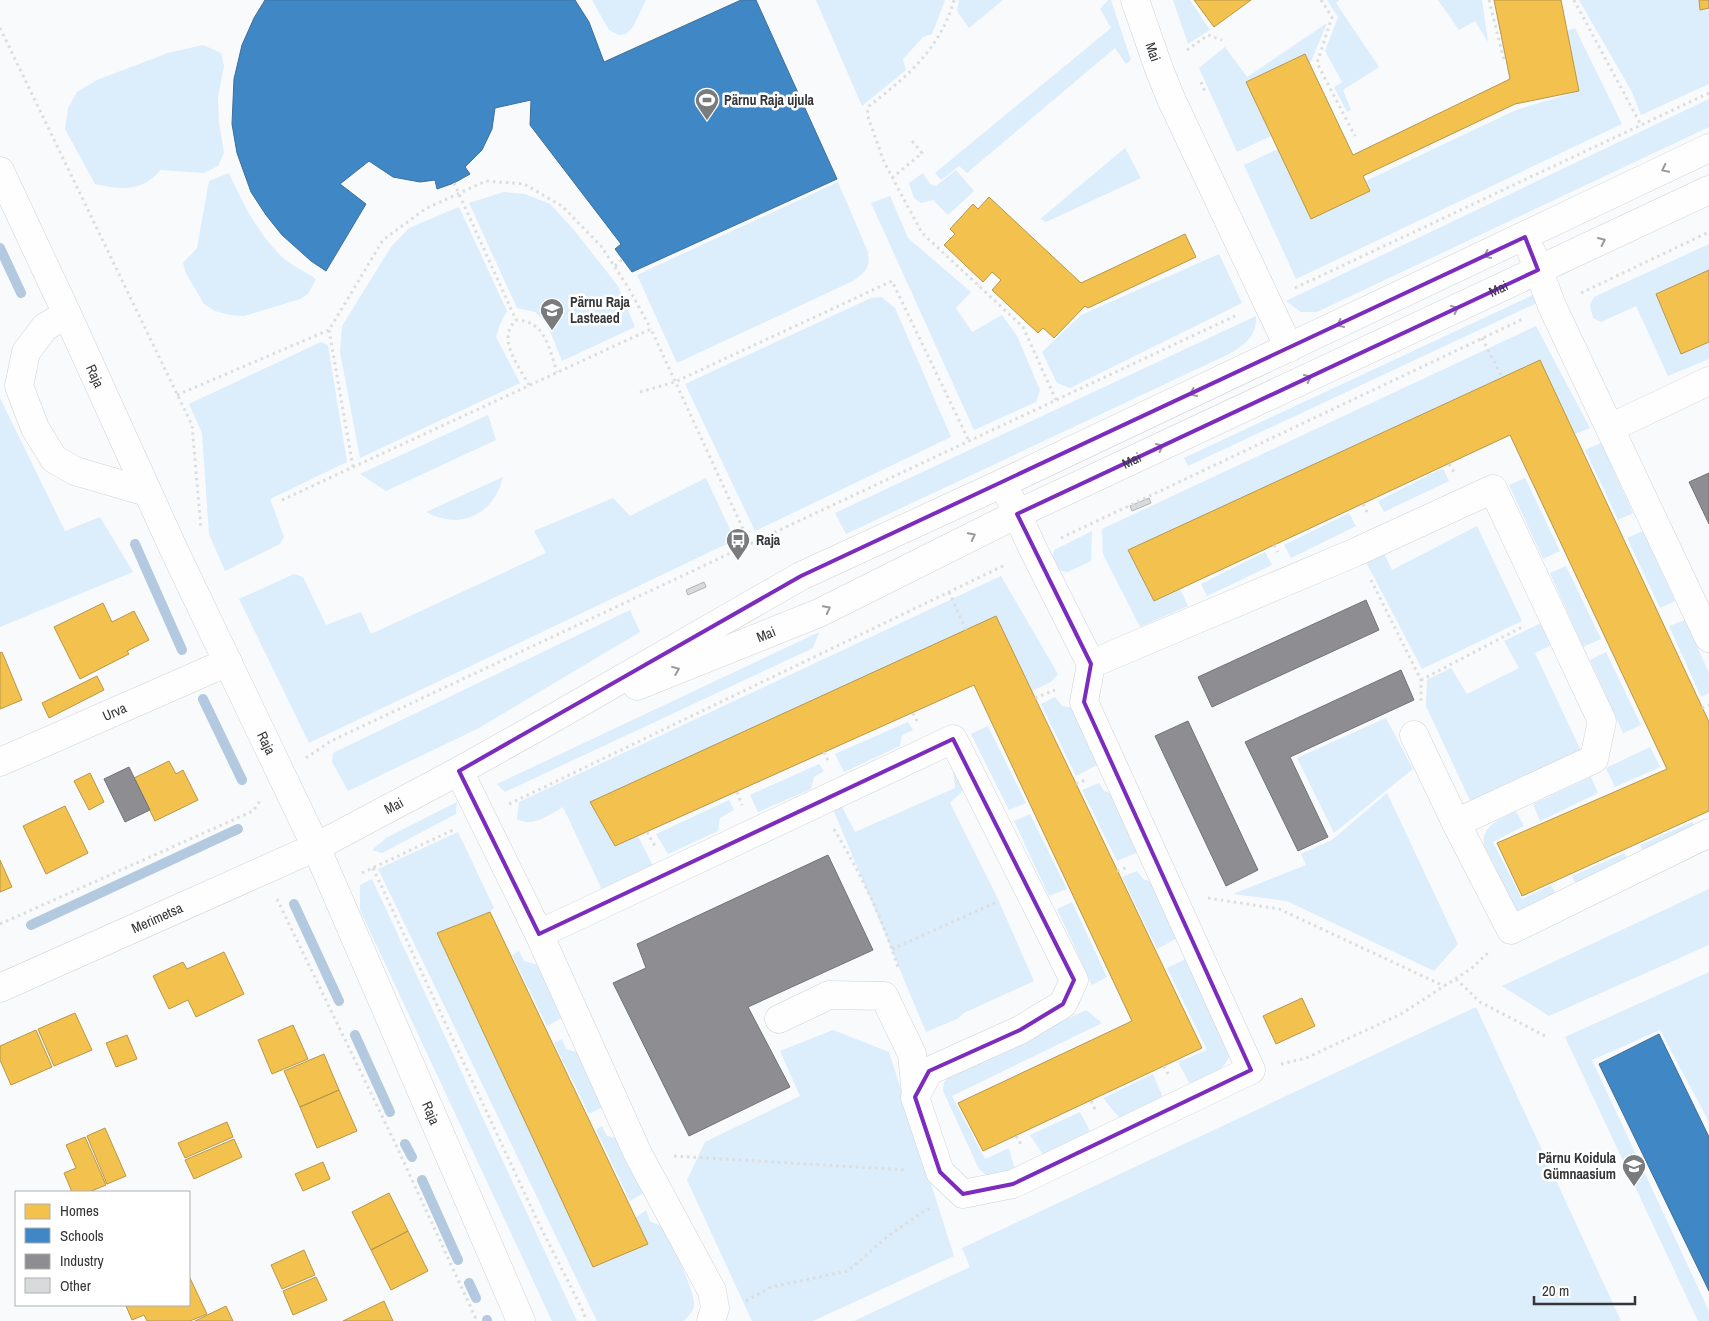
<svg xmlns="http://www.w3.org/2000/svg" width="1709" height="1321" viewBox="0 0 1709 1321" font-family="'Archivo Narrow',sans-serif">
  <rect width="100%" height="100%" fill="#f8fafc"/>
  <path fill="#dcedfc" d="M 592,0 L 646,0 L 633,27 L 626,34 L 619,35 L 609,30 Z
    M 816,0 L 945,0 L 932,34 L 923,37 L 903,59 L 906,70 L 862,106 Z
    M 959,0 L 1003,0 L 969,28 L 957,11 Z
    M 1108,0 L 1111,0 L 1131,60 L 1126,64 L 1115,48 L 967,173 L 959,166 L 941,180 L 935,173 L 1111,28 L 1100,9 Z
    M 1173,0 L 1190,0 L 1210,30 L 1188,44 Z
    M 1327,0 L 1339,0 L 1336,3 L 1379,67 L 1343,90 L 1351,110 L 1347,112 L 1334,87 L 1342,82 L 1325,51 L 1338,17 Z
    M 1438,0 L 1482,0 L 1488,42 L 1475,21 L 1459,30 Z
    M 1579,0 L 1699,0 L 1701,10 L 1709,8 L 1709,84 L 1641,115 L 1632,92 Z
    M 1327,23 L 1310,64 L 1305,54 L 1246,82 L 1271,136 L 1237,152 L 1199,68 L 1225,47 L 1247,77 Z
    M 1575,28 L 1622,124 L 1296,279 L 1244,165 L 1278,149 L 1311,219 L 1370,191 L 1366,181 L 1516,110 L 1579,91 L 1567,31 Z
    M 203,45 L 221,53 L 224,66 L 218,97 L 219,123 L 224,153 L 218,166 L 204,173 L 160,170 C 144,192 119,190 95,184 L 65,129 L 68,108 L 77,92 L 97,80 L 168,53 Z
    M 1709,99 L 1709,127 L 1317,312 L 1301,312 L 1286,301 Z
    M 1125,148 L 1141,178 L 1046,222 L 1040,219 Z
    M 956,170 L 974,191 L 948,215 L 933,200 L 921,203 L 914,198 L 909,183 L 923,173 L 930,184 L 936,186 Z
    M 229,173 C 242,202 257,232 280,255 C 290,265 304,271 316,279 L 308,294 L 300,299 L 244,316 L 230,315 L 215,311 L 204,304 L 186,273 L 183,263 L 197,248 L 209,181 Z
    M 838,182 L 868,252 C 870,268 866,272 853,281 L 677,363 L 637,275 Z
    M 504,192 L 525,194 L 550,204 L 574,230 L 618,286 L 635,327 L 562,361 L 547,323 L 535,312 L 517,308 L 469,203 Z
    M 890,196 L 908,238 L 971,292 L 956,308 L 972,332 L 1002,315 L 1017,336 L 1040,390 L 1036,402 L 974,430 L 871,203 Z
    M 459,207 L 507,311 L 500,324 L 496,337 L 520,383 L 360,458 L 340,352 L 342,326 L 391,247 L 409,228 Z
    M 1709,244 L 1709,270 L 1656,294 L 1681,354 L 1709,342 L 1709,359 L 1668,376 L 1636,306 L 1601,322 L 1593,318 L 1590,305 L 1594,297 Z
    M 1219,254 L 1242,303 L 1070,388 L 1057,383 L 1042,352 L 1081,315 Z
    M 1537,293 L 1541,301 L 1188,466 L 1184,458 Z
    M 881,297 L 895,308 L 951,437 L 755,531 L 685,384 L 871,298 Z
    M 1256,316 C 1258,335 1244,346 1229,354 L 846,534 L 835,513 Z
    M 1536,326 L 1590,428 L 1575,434 L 1539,360 L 1128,550 L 1154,601 L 1180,589 L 1188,606 L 1140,627 L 1103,554 L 1102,529 Z
    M 321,342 L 328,345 L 347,462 L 270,499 L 284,537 L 280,544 L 225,571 L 209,534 L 202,433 L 189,404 Z
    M 0,398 L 65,531 L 100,517 L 133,572 L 0,627 Z
    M 488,415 L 496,440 L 386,491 L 360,474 Z
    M 1601,443 L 1633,513 L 1618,520 L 1585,450 Z
    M 1443,468 L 1449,481 L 1384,512 L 1378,501 Z
    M 503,477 C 494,514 461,531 426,512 Z
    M 706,478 L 735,540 L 309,743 L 239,599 L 294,574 L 303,577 L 326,625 L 361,612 L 371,634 L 546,553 L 534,531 L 613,498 L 630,516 Z
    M 1525,478 L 1560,551 L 1543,559 L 1509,485 Z
    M 1349,513 L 1356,526 L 1291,558 L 1284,545 Z
    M 1477,526 L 1522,621 L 1422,669 L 1366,562 L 1384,553 L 1392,570 Z
    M 1092,531 L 1091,561 L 1068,572 L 1061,571 L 1052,558 L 1054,550 Z
    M 1643,531 L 1675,601 L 1660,608 L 1627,538 Z
    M 1265,552 L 1272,565 L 1207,596 L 1201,584 Z
    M 1566,566 L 1601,639 L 1583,647 L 1550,573 Z
    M 1001,576 L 1058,674 L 1051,682 L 1032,691 L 993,618 L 590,802 L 615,846 L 638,836 L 653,866 L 604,894 L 563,807 C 548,815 533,828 517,819 L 519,802 Z
    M 630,610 L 640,632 L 479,728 L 348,791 L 332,762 L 333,753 Z
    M 1549,619 L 1560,641 L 1535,653 L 1583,755 L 1474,809 L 1426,706 L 1427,680 L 1451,668 L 1467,694 L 1519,668 L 1504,641 Z
    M 1685,620 L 1709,673 L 1709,693 L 1701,697 L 1669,626 Z
    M 819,632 L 813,648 L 505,792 L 497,784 Z
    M 1606,652 L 1641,725 L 1623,733 L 1590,660 Z
    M 1055,697 L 1062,706 L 1074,708 L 1099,764 L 1076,776 L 1041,704 Z
    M 1386,718 L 1413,769 L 1334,833 L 1297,758 Z
    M 908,722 L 913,730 L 902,735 L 900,746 L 844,772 L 835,754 Z
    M 988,726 L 1026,803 L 1009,810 L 971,734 Z
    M 1650,747 L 1660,767 L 1615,787 L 1606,768 Z
    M 819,764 L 824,771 L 814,777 L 811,789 L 758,812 L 750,795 Z
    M 961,767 L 971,783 L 950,803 L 997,897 L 1034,981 L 964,1013 L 957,1019 L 926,1032 L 830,802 L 838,799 L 855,832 L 955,788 L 953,771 Z
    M 1591,777 L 1598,793 L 1540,821 L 1533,804 Z
    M 1099,783 L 1104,791 L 1115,795 L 1141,851 L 1117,861 L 1082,790 Z
    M 1387,793 L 1458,944 L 1434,971 L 1287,901 L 1233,894 L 1306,865 L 1301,854 L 1332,840 Z
    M 729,800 L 734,810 L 720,818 L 718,831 L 668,854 L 656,834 Z
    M 457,802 L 456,814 L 382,853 L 372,850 L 386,838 Z
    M 1516,811 L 1524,826 L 1493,842 L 1522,899 L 1551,885 L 1556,894 L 1517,912 L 1484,845 C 1480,826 1503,818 1516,811 Z
    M 1030,814 L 1067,889 L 1049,896 L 1014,821 Z
    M 1692,822 L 1696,829 L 1644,853 L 1640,845 Z
    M 458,832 L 494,908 L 490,912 L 437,933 L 593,1267 L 647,1244 L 635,1218 L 646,1210 L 650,1221 L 665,1228 C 671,1243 695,1292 694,1304 C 694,1311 688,1316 684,1321 L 597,1321 L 378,869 Z
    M 1624,853 L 1628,860 L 1576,884 L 1572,876 Z
    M 1137,871 L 1143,879 L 1155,883 L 1181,936 L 1157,949 L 1122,877 Z
    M 372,879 L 577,1321 L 552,1321 L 360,910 L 360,885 Z
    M 1709,889 L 1709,945 L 1549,1016 L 1502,986 Z
    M 1072,902 L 1107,977 L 1092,985 L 1057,909 Z
    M 519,951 L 524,961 L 538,965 L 564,1017 L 547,1026 L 512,955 Z
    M 1186,959 L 1233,1048 C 1224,1071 1213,1077 1192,1088 L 1178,1062 L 1207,1050 L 1167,968 Z
    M 1709,972 L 1709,1122 L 1660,1030 L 1592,1060 L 1709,1311 L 1709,1321 L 1698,1321 L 1565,1037 Z
    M 1476,1007 L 1621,1321 L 854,1321 L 970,1267 L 962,1248 Z
    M 1086,1010 L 1102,1023 L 952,1096 L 985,1159 L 1009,1148 L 1015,1170 L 987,1176 L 979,1169 L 943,1091 L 944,1082 L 951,1074 Z
    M 833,1030 L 889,1052 L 954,1256 L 813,1321 L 752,1321 L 687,1180 L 705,1142 L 800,1096 L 780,1051 Z
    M 562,1039 L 566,1049 L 580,1053 L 606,1105 L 589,1114 L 554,1043 Z
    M 1153,1074 L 1164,1100 L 1121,1120 L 1103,1098 Z
    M 1080,1112 L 1091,1133 L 1044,1156 L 1030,1135 Z
    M 602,1126 L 607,1136 L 621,1139 L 647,1191 L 630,1201 L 596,1130 Z"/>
  <path fill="#f2c14e" stroke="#b99747" d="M 1194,0 L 1251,0 L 1214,27 Z
    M 1494,0 L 1561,0 L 1579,91 L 1515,104 L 1363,176 L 1370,191 L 1311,219 L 1246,82 L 1305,54 L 1353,155 L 1510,79 Z
    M 1699,0 L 1709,0 L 1709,8 L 1700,10 Z
    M 989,197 L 1081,283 L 1185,234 L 1196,257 L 1088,308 L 1085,306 L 1054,338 L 1043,328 L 1038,333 L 992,290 L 1001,280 L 992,272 L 983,282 L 944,245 L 955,234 L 950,229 L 973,204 L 978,209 Z
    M 1709,270 L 1709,342 L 1681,354 L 1656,294 Z
    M 1540,360 L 1709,722 L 1709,811 L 1522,896 L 1497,843 L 1667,769 L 1510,435 L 1154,601 L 1128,550 Z
    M 103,603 L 112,622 L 134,611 L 149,640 L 127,651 L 129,654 L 80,679 L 54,627 Z
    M 996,616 L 1202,1048 L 983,1151 L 958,1103 L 1132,1021 L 974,685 L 615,846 L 590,802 Z
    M 2,652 L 22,700 L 0,709 L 0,653 Z
    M 97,676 L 104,690 L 49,718 L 42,703 Z
    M 169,761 L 176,774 L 183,770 L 198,800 L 155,821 L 134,778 Z
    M 90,773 L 104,802 L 89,810 L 74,781 Z
    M 65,806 L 88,853 L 46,874 L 23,826 Z
    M 0,860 L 12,887 L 0,892 Z
    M 490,912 L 648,1244 L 593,1267 L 437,933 Z
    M 224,952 L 244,994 L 196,1017 L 188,1000 L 169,1009 L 153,976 L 183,962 L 187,969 Z
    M 1302,998 L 1315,1026 L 1276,1044 L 1263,1016 Z
    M 75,1013 L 92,1050 L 54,1066 L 38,1029 Z
    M 293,1025 L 308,1059 L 272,1074 L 258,1040 Z
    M 36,1030 L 52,1067 L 11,1085 L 0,1060 L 0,1046 Z
    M 127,1035 L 137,1059 L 116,1067 L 106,1043 Z
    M 324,1054 L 339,1090 L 300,1107 L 284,1071 Z
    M 339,1090 L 357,1131 L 317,1148 L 300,1107 Z
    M 227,1122 L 233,1137 L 185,1158 L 178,1143 Z
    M 105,1128 L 126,1176 L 107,1184 L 87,1136 Z
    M 85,1137 L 106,1185 L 89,1192 L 72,1192 L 64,1173 L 76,1168 L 66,1145 Z
    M 234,1139 L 242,1157 L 194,1179 L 185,1160 Z
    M 323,1162 L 330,1179 L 303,1191 L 295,1174 Z
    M 389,1193 L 408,1231 L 371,1250 L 352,1212 Z
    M 408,1231 L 428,1271 L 391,1290 L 371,1250 Z
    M 304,1250 L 315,1275 L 282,1289 L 271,1265 Z
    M 189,1276 L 207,1314 L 190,1321 L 147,1321 L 144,1315 L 132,1320 L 126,1306 L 128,1305 L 189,1305 Z
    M 316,1277 L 327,1300 L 293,1315 L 283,1291 Z
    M 384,1301 L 393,1321 L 343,1321 Z
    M 226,1306 L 233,1321 L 195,1321 Z"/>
  <path fill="#3f88c5" stroke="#3c6f9b" d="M 265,0 L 575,0 L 589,22 L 604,62 L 741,0 L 756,0 L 837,179 L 632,272 L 615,249 L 621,244 L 530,125 L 531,100 L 495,108 L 492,129 L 482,150 L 465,167 L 470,174 L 454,183 L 437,189 L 435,180 L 420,182 L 393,177 L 369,161 L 340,184 L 366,204 L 326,271 L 311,261 L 282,235 L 266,215 L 251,192 L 237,153 L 232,124 L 234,79 L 242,45 L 254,18 Z
    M 1659,1034 L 1709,1137 L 1709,1291 L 1599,1064 Z"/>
  <path fill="#8d8d92" stroke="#727377" d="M 1709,473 L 1709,524 L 1689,482 Z
    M 1366,600 L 1379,630 L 1212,707 L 1198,677 Z
    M 1401,670 L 1414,700 L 1290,757 L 1328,837 L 1298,851 L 1245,742 Z
    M 1188,721 L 1258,870 L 1226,886 L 1155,736 Z
    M 129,767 L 150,810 L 125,822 L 104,779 Z
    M 828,855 L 873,950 L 748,1007 L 790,1087 L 689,1136 L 613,983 L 646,968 L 637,944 Z"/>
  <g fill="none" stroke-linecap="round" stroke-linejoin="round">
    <path stroke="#b2c9df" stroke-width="10" d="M 0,248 L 21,293
      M 135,544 L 182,650
      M 203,699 L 242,780
      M 294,904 L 339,1001
      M 31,925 L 238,829
      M 355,1035 L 390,1112
      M 405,1144 L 412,1157
      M 422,1180 L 458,1260
      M 469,1283 L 476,1298
      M 487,1320 L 487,1321"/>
  </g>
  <path fill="#d8dadc" stroke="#b1b3b4" d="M 1149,498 L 1151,503 L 1132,511 L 1130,506 Z
    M 704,582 L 706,587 L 688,595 L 686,590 Z"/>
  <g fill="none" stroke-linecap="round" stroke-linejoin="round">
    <g stroke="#d0d2d4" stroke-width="29">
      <g id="minor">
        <path id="s1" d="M 1135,0 L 1159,69 L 1172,101 L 1289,348"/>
        <path id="s2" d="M 0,171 L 67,314 L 174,550 L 316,847 L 521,1321"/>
        <path d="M 1532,253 L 1552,306 L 1709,638"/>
        <path d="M 67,314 L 45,327 L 26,352 L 19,386 L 35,428 L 54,459 L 75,471 L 147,492"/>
        <path d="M 1610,428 L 1709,381"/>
        <path d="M 1091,664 L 1356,552 L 1493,489 L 1602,721 L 1594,759 L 1456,823 L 1511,930 L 1709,833"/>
        <path id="s3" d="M 637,686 L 819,613 L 1017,514 L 1709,190"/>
        <path d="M 1414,735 L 1456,823"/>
        <path id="s4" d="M 0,762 L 228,662"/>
        <path d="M 459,771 L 539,934 L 638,1154 L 712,1291 L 715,1308 L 711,1321"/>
        <path d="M 539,934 L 953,739 L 1074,980 L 1063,1004 L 1020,1030 L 929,1071 L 915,1097 L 940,1172 L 963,1194 L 1013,1184 L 1251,1070 L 1084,702 L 1091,664 L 1034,551 L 1003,483"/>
        <path id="s5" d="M 0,988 L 316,847 L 459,771 L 550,720 L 801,576 L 1003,483 L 1709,148"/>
        <path d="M 779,1019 L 829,995 L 884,996 L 912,1054 L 916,1095"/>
      </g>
    </g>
    <path stroke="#ddd" stroke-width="3" stroke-dasharray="2.5 4" stroke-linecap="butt" d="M 954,0 C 940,49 908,76 869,106 L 867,114 L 884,162 L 922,233 L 1023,327 L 1056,400
      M 1321,0 L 1332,17 L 1317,63 L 1355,136
      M 1489,0 L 1504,60
      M 1574,0 L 1641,125
      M 0,28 L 192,425 L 201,529
      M 1187,50 L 1208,35 L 1222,40
      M 1201,82 L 1206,94
      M 892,178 L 922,153 L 912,141
      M 454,183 L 516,320
      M 615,266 L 623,259
      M 1295,288 L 1709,93
      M 1581,293 L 1709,232
      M 329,330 L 353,467
      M 1482,338 L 1502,377
      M 529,385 C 519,366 496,339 516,320 C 546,321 549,349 557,372
      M 640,392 L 675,382 L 892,281 L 969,441
      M 177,395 L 329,330 L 383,240 L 425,209 L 486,181 L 524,184 L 562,206 L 601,246 L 628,287 L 651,329
      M 1449,464 L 1454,472
      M 282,500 L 651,329 L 750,544
      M 1363,504 L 1368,514
      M 1061,538 L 1525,318
      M 1274,545 L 1278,552
      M 1371,580 L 1421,680 L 1421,704
      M 949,592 L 966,630
      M 1421,680 L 1524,626
      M 1035,698 L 1055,690
      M 1702,708 L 1709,705
      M 913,713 L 917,721
      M 824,752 L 829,763
      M 306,758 L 331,741 L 1239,314
      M 1076,784 L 1085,780
      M 737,792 L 742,805
      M 509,804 L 1005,565
      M 834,829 C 860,873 883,918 898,968
      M 647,832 L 655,846
      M 373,868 L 538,1222 L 584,1313 L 586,1321
      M 1117,871 L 1126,868
      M 362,873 L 453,830
      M 1208,898 L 1279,909 L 1444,986
      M 277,899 L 396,1145 L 477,1321
      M 0,924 L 253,811 L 260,801
      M 892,949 L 999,901
      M 1456,979 L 1480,1002 L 1547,1037
      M 1281,1064 L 1306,1058 L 1401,1014 L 1472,968 L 1490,951
      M 1164,1066 L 1168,1074
      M 1091,1101 L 1096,1111
      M 1016,1136 L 1022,1146
      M 674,1156 L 907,1170
      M 746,1301 L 771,1287 L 848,1271 L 888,1236 L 923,1212 L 933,1207"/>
    <use href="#minor" stroke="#fefeff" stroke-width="28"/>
  </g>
  <defs><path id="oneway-chevron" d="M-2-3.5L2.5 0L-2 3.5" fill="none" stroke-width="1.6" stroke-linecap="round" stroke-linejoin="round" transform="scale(1.25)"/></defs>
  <g stroke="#999a9c">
    <use href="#oneway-chevron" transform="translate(1665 169) rotate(154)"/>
    <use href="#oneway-chevron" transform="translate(1602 241) rotate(-25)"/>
    <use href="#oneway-chevron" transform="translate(1487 255) rotate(155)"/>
    <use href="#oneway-chevron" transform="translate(1455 309) rotate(-25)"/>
    <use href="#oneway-chevron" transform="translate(1340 324) rotate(155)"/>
    <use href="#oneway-chevron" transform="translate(1308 378) rotate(-25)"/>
    <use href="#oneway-chevron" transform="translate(1193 393) rotate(155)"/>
    <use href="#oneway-chevron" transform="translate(1160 447) rotate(-25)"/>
    <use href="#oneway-chevron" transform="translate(972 536) rotate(-27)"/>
    <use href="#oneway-chevron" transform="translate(827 609) rotate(-27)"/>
    <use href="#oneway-chevron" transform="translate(676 670) rotate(-22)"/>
  </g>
  <path fill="none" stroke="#7b2cbf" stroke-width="4" stroke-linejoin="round" d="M 1525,237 L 1538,270 L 1017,514 L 1091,664 L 1084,702 L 1251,1070 L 1013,1184 L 963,1194 L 940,1172 L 915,1097 L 929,1071 L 1020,1030 L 1063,1004 L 1074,980 L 953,739 L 539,934 L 459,771 L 801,576 Z"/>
  <defs>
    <g id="stadium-pin" transform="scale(1.25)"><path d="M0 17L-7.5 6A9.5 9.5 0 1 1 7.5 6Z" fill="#797b7d" stroke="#fff"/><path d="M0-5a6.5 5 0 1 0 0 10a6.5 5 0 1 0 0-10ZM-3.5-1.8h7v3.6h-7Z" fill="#fff"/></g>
    <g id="school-pin" transform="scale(1.25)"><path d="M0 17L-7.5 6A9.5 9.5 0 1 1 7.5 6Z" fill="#797b7d" stroke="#fff"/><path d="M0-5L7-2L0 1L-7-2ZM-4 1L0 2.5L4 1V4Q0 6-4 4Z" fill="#fff"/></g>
    <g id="bus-pin" transform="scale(1.25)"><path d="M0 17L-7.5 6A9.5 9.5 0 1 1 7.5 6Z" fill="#797b7d" stroke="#fff"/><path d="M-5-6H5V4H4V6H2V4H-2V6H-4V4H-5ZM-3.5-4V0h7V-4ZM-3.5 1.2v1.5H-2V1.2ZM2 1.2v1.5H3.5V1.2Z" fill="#fff"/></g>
  </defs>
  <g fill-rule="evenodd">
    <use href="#stadium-pin" x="707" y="100"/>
    <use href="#school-pin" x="552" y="310"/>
    <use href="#bus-pin" x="738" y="540"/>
    <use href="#school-pin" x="1634" y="1166"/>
  </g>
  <g text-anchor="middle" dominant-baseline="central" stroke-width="5" stroke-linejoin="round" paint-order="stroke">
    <g font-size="14" fill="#343638" stroke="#fff">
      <text stroke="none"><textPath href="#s1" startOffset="55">Mai</textPath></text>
      <text stroke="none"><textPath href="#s3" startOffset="949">Mai</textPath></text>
      <text stroke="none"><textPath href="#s2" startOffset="226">Raja</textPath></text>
      <text stroke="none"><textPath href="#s3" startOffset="544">Mai</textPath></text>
      <text stroke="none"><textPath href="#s3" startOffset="139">Mai</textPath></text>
      <text stroke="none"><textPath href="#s4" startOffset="125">Urva</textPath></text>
      <text stroke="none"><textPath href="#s2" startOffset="631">Raja</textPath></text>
      <text stroke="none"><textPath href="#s5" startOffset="434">Mai</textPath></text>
      <text stroke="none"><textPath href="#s5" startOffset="172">Merimetsa</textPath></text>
      <text stroke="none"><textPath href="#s2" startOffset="1036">Raja</textPath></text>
    </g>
    <g font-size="14" font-weight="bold" fill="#343638" stroke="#fff" text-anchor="start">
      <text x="724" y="100">Pärnu Raja ujula</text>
      <text x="570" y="302">Pärnu Raja<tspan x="570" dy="16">Lasteaed</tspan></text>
      <text x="756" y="540">Raja</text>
      <text x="1616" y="1158" text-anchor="end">Pärnu Koidula<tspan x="1616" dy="16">Gümnaasium</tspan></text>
    </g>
  </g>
  <rect x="15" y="1191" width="175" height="115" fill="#ffffff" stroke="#aeafaf"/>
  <rect x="25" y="1204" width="25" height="15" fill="#f2c14e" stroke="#aeafaf"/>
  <text x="60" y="1216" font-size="15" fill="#343638">Homes</text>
  <rect x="25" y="1228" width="25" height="15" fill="#3f88c5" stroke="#aeafaf"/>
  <text x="60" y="1241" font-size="15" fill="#343638">Schools</text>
  <rect x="25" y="1254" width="25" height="15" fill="#8d8d92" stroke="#aeafaf"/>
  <text x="60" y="1266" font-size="15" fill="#343638">Industry</text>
  <rect x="25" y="1278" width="25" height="15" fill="#d8dadc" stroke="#aeafaf"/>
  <text x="60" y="1291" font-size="15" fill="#343638">Other</text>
  <path d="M1534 1296v8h101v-8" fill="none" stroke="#343638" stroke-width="2.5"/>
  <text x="1542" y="1296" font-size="15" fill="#343638" stroke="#ffffff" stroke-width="4" paint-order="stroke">20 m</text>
</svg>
